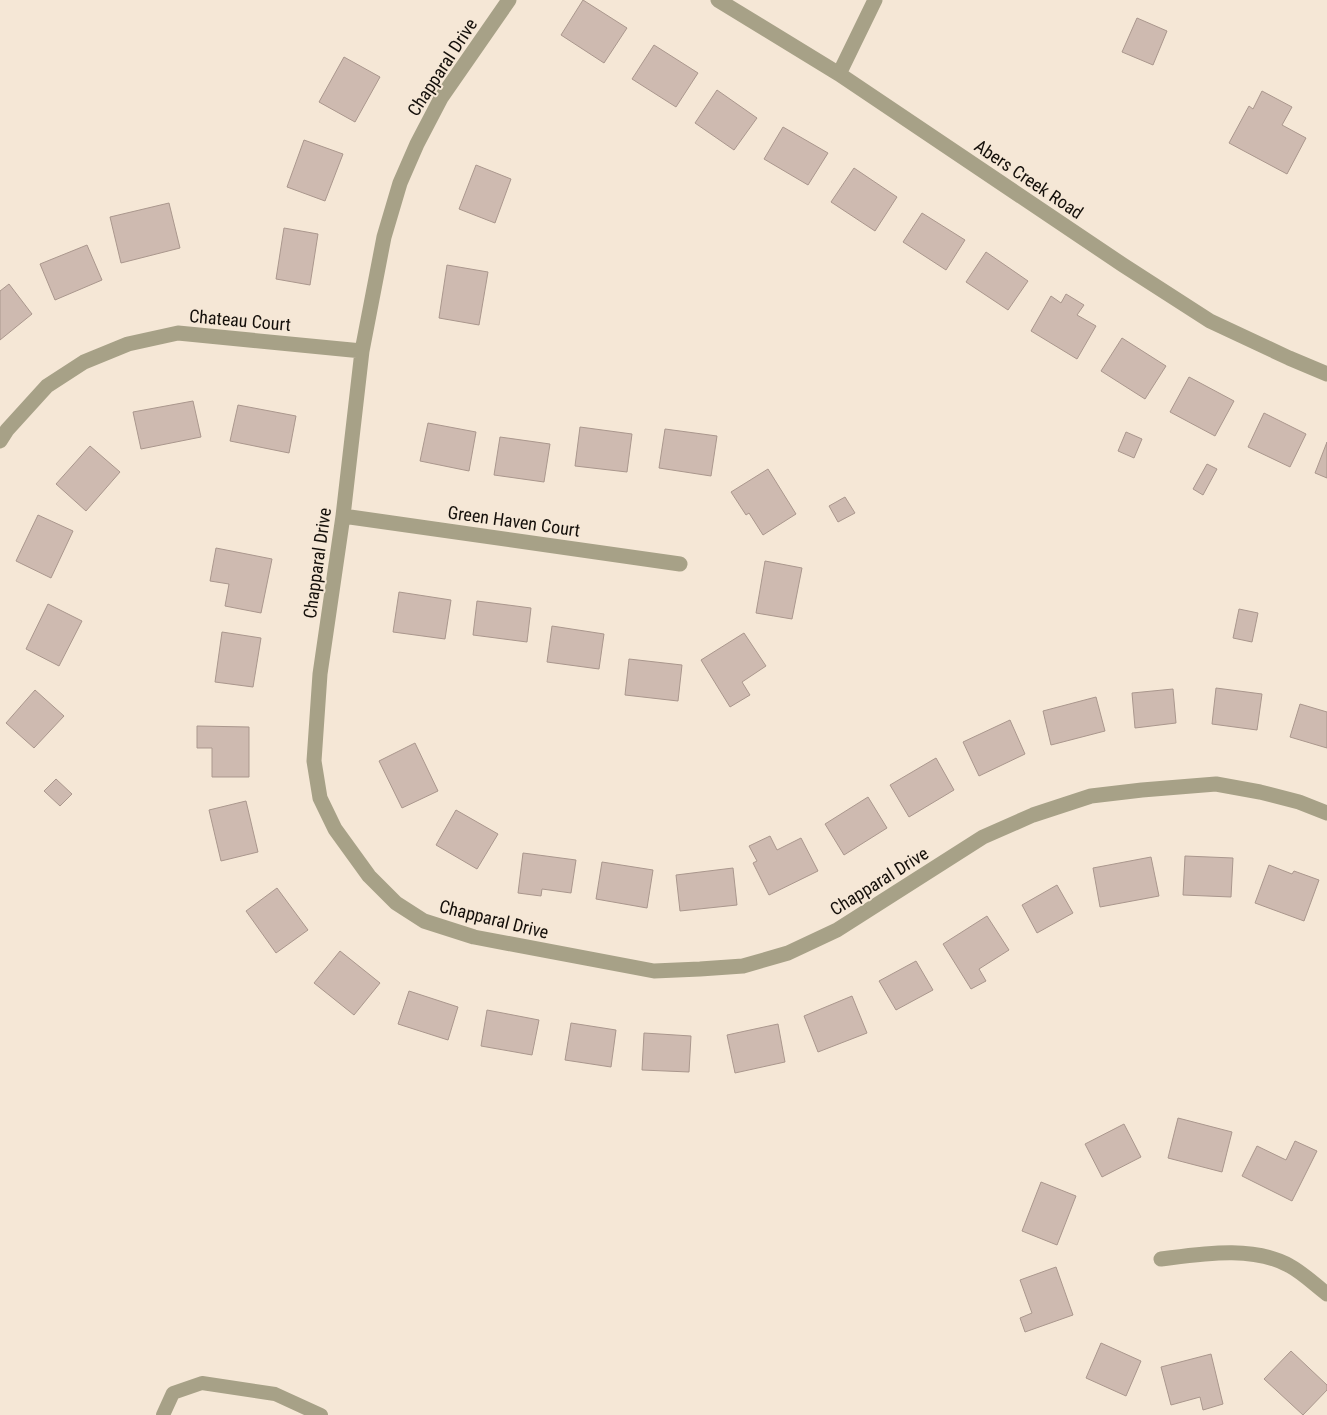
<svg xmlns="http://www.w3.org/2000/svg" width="1327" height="1415" viewBox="0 0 1327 1415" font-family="'Roboto Condensed',sans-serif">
  <rect width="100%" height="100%" fill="#f5e7d6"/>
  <path fill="#cebab0" stroke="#aa978d" d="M 583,0 L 627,28 L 604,63 L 561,35 Z
    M 1137,18 L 1167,31 L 1153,65 L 1122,52 Z
    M 654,45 L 698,73 L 676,107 L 632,79 Z
    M 344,57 L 380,77 L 355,122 L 319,102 Z
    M 717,90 L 757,118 L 734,150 L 695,123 Z
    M 1262,91 L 1292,107 L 1282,125 L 1306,138 L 1287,174 L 1229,143 L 1249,106 L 1253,109 Z
    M 783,127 L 828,153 L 808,185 L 764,159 Z
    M 304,140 L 343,154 L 325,201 L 287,187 Z
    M 476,165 L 511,179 L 495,223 L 459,209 Z
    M 854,168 L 897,197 L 875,231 L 831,202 Z
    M 169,203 L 180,248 L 121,263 L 110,217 Z
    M 922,213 L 965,240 L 946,270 L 903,242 Z
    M 284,228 L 318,234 L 310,285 L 276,279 Z
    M 87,245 L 102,280 L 55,300 L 40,264 Z
    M 986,252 L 1028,281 L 1008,310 L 966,282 Z
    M 447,265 L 488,272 L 479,325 L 439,318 Z
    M 9,284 L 32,314 L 0,340 L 0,291 Z
    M 1066,294 L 1084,305 L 1077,315 L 1096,326 L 1077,359 L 1031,331 L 1051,296 L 1061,303 Z
    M 1122,338 L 1166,366 L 1145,399 L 1101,371 Z
    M 1189,377 L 1234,401 L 1215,436 L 1170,412 Z
    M 193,401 L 201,437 L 141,449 L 133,412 Z
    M 238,405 L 296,416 L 289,453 L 230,441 Z
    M 1264,413 L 1306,434 L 1290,467 L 1248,447 Z
    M 428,423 L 476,432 L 469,471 L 420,461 Z
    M 580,427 L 632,434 L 627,472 L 575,466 Z
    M 665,429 L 717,436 L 711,476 L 659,468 Z
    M 1126,432 L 1142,439 L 1134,458 L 1118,451 Z
    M 500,437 L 550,444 L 544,482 L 494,475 Z
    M 1327,442 L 1327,478 L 1315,473 Z
    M 90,446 L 120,472 L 86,511 L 56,484 Z
    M 1207,464 L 1217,469 L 1203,495 L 1193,489 Z
    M 768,469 L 796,514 L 763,535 L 749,513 L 746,515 L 731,492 Z
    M 845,497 L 855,513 L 838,522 L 829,506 Z
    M 38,515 L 73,531 L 51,578 L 16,561 Z
    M 216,548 L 272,559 L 261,613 L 225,606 L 229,584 L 210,581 Z
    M 765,561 L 802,568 L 792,619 L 756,613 Z
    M 399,592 L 451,600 L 445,639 L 393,632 Z
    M 477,601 L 531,608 L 527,642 L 473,635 Z
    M 48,604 L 82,621 L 59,666 L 26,649 Z
    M 1239,609 L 1258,613 L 1252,642 L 1233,638 Z
    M 552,626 L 604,634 L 599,669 L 547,662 Z
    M 222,632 L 261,638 L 253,687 L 215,682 Z
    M 744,633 L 766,666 L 742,682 L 750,695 L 730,707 L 701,660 Z
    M 629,659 L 682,665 L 678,701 L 625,695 Z
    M 1216,688 L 1262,694 L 1257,730 L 1212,724 Z
    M 1173,689 L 1176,723 L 1135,728 L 1132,693 Z
    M 35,690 L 64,716 L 34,748 L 6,723 Z
    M 1096,697 L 1105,731 L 1051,745 L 1043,711 Z
    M 1300,704 L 1327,712 L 1327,748 L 1290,737 Z
    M 1010,720 L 1025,754 L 979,776 L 963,742 Z
    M 197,726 L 249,727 L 249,777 L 212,777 L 212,748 L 197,748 Z
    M 415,743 L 438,791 L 402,808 L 379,761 Z
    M 936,758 L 954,790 L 909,817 L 890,785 Z
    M 56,779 L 72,794 L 60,806 L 44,791 Z
    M 868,797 L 887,828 L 844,855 L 825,824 Z
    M 246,801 L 258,852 L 221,861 L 209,810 Z
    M 456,810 L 498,834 L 477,869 L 436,845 Z
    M 770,836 L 777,850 L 801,838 L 818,871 L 769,895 L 753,863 L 757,861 L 749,846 Z
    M 523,853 L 576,860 L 571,893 L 542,889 L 541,896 L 518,893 Z
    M 1185,856 L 1233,858 L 1231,897 L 1183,895 Z
    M 1151,857 L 1159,896 L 1100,907 L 1093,868 Z
    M 602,862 L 653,870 L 647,908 L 596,899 Z
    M 1269,865 L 1292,874 L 1294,871 L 1319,880 L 1304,921 L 1255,903 Z
    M 733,868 L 737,905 L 680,911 L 676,875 Z
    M 1057,885 L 1073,913 L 1037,933 L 1022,905 Z
    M 277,888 L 308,930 L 276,953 L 246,911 Z
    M 987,916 L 1009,950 L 979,969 L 986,981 L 971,989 L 943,944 Z
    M 340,951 L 380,983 L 354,1015 L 314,983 Z
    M 916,961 L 933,990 L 896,1010 L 879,981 Z
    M 409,991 L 458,1007 L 448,1040 L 398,1024 Z
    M 852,996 L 867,1033 L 818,1052 L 804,1016 Z
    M 487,1010 L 539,1020 L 532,1055 L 481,1046 Z
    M 571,1023 L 616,1030 L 611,1067 L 565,1060 Z
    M 778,1024 L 785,1062 L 735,1073 L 727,1035 Z
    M 644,1033 L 691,1036 L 689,1072 L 642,1070 Z
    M 1178,1118 L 1232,1132 L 1222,1172 L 1168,1158 Z
    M 1124,1124 L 1141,1157 L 1102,1177 L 1085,1144 Z
    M 1295,1141 L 1317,1151 L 1292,1201 L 1242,1176 L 1257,1146 L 1286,1160 Z
    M 1041,1182 L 1076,1196 L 1057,1245 L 1022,1231 Z
    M 1056,1267 L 1073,1315 L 1025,1332 L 1020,1318 L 1032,1313 L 1020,1280 Z
    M 1101,1343 L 1141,1361 L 1126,1396 L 1086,1378 Z
    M 1291,1351 L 1327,1385 L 1327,1390 L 1303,1415 L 1264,1379 Z
    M 1211,1354 L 1223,1404 L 1203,1410 L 1200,1397 L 1171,1405 L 1161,1367 Z"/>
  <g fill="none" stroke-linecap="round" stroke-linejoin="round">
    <path stroke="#a7a187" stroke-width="14" d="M 163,1415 L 173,1393 L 202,1383 L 275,1394 L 321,1415"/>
    <path stroke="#a7a187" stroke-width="15" d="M 509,0 L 441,98 L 417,144 L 400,183 L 384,237 L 362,351 L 343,516 L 320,674 L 314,761 L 320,798 L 335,829 L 369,876 L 396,903 L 424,921 L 474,937 L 654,971 L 700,969 L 743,966 L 788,953 L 837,930 L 983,837 L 1033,815 L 1091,796 L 1142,790 L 1216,784 L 1260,792 L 1299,802 L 1327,813
      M 718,0 L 839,74 L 1123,265 L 1210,321 L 1289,358 L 1327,374
      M 839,74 L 875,0
      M 0,441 L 7,430 L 47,386 L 84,362 L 128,344 L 178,333 L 362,351
      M 343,516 L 680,564
      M 1161,1259 C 1201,1254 1253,1245 1290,1266 C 1303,1273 1315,1285 1327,1294"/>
  </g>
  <g text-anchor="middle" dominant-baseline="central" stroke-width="4" stroke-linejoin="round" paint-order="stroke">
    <g font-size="18" fill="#140f0a" stroke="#f5e7d6">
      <text transform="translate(442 67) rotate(-57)">Chapparal Drive</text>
      <text transform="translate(1029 179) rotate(34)">Abers Creek Road</text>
      <text transform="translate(240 320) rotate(5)">Chateau Court</text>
      <text transform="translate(514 521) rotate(8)">Green Haven Court</text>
      <text transform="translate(317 563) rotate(-82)">Chapparal Drive</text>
      <text transform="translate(879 881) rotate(-32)">Chapparal Drive</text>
      <text transform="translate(494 919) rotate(14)">Chapparal Drive</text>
    </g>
  </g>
</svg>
